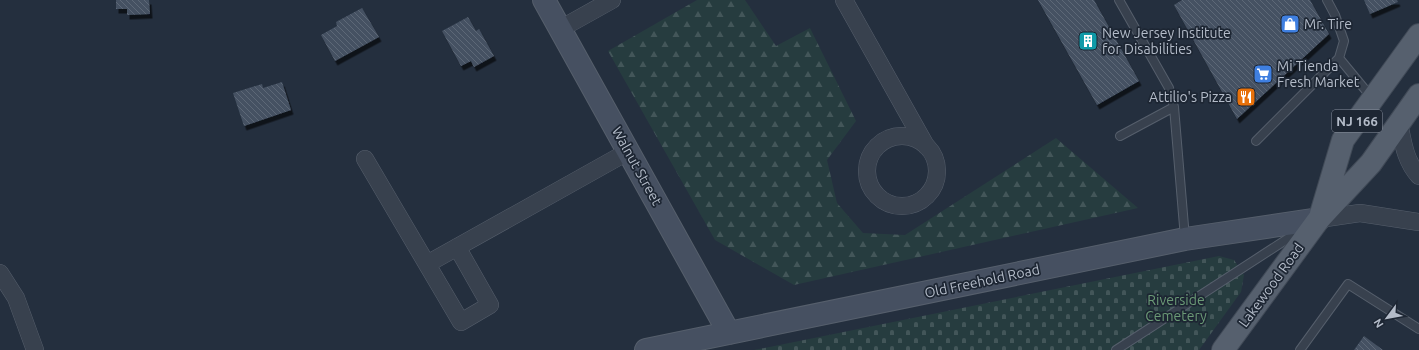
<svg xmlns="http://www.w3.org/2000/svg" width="1419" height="350" viewBox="0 0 1419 350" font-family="Ubuntu,sans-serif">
  <defs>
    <pattern id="forest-firs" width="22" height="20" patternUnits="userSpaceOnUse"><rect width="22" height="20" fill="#263c3f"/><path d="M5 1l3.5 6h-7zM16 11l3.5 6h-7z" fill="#435659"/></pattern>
    <pattern id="cemetery-stones" width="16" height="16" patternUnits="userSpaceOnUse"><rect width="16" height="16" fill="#263c3f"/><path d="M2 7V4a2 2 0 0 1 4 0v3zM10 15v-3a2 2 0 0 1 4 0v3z" fill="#435659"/></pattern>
    <pattern id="building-back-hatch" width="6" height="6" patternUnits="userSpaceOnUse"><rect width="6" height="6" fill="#455162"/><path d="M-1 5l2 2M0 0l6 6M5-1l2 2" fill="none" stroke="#5d6877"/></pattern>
    <filter id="shadow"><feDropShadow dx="2.5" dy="4.5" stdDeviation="0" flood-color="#0009"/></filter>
  </defs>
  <rect width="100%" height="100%" fill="#242f3e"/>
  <path fill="url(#forest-firs)" d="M 697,0 L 745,0 L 776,46 L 810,28 L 856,121 L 827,160 L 837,203 L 863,233 L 905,235 L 1056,138 L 1138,208 L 794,285 L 715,240 L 608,51 Z"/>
  <path fill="url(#cemetery-stones)" d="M 1219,256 L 1234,260 L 1244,275 L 1241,292 L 1199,350 L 754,350 Z"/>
  <path fill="url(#building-back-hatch)" filter="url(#shadow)" d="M 116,0 L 149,0 L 150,14 L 127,15 L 127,9 L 116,9 Z
    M 1038,0 L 1094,0 L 1139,81 L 1097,105 Z
    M 1182,0 L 1310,0 L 1329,34 L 1237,119 L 1174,5 Z
    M 1364,0 L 1397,0 L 1398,2 L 1370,14 Z
    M 362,8 L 379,37 L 335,61 L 321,35 L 337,26 L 336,22 Z
    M 468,17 L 476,31 L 479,29 L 494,56 L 474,67 L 471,61 L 461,66 L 442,31 Z
    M 282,82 L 291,110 L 244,126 L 233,93 L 262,84 L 263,88 Z
    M 1364,336 L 1383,350 L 1354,350 Z"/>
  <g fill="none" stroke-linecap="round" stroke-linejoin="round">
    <g stroke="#565f6c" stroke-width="10">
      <path id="lane" d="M 1119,0 L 1169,88 L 1174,107 L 1185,238
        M 1339,58 L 1372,98
        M 1120,136 L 1174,107
        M 1256,141 L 1339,58 L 1344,41 L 1335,15 L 1327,0
        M 1116,350 L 1301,230
        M 1300,350 L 1348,284 L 1419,329"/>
    </g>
    <g stroke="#565f6c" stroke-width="18">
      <path id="street" d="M 844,0 L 926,146
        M 560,29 L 612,0
        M 1399,123 C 1403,142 1405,161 1419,176
        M867 171a35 35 0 1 1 70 0a35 35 0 1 1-70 0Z
        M 365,159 L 461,322 L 490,305 L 457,247
        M 1319,219 L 1360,213 L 1419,222
        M 427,264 L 629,151
        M 0,273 L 16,298 L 35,350"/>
    </g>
    <g stroke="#565f6c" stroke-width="24">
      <path id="secondary" d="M 544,0 L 729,333
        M 646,350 L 1185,239 L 1319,219"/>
    </g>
    <g stroke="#414a57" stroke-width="24">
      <path id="primary" d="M 1321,214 L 1343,140 L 1419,35
        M 1223,350 L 1319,219 L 1371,163 L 1419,95"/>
    </g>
    <use href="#lane" stroke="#38414e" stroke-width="8"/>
    <use href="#street" stroke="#38414e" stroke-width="17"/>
    <use href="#secondary" stroke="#465061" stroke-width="22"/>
    <use href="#primary" stroke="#56606e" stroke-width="22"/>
  </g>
  <defs>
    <g id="shop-square" transform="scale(1)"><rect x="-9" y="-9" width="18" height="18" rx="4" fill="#3f7fe0" stroke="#1d2633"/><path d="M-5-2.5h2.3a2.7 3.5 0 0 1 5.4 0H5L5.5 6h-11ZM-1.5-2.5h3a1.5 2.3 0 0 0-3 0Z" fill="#fff"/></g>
    <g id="building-square" transform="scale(1)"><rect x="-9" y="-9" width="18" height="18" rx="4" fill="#0f9aa8" stroke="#1d2633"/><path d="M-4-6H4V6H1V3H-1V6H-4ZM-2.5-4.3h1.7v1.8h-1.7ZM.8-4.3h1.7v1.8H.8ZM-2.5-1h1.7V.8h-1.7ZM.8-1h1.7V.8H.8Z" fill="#fff"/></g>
    <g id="supermarket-square" transform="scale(1)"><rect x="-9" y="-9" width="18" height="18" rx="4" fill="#3f7fe0" stroke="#1d2633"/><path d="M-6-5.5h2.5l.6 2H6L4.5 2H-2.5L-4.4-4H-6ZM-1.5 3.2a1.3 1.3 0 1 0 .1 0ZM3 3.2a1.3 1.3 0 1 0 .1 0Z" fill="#fff"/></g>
    <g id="restaurant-square" transform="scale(1)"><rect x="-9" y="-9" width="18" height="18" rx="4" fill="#e8710a" stroke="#1d2633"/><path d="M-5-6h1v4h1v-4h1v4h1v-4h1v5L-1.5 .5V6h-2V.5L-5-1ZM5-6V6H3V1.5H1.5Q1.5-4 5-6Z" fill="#fff"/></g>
  </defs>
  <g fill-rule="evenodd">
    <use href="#shop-square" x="1290" y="24"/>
    <use href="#building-square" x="1088" y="41"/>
    <use href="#supermarket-square" x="1263" y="74"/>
    <use href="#restaurant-square" x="1246" y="97"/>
  </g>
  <g text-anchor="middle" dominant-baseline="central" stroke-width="3.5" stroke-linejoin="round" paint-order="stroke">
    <rect fill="#1d2633" stroke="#878f9c" stroke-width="1" x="1332" y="110" width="50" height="22" rx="3"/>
    <g font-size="13" font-weight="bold" fill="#b4bcc9">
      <text x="1357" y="121">NJ 166</text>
    </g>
    <g font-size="14" fill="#b4bcc9" stroke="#1d2633" text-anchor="start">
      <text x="1304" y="24">Mr. Tire</text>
      <text x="1102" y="33">New Jersey Institute<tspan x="1102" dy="16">for Disabilities</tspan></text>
      <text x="1277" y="66">Mi Tienda<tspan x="1277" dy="16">Fresh Market</tspan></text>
      <text x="1232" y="97" text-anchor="end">Attilio's Pizza</text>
    </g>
    <g font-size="14" fill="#b4bcc9" stroke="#1d2633">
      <text transform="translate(637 166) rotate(61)">Walnut Street</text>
      <text transform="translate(982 281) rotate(-12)">Old Freehold Road</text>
      <text transform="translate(1271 285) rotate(-54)">Lakewood Road</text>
    </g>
    <g font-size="14" fill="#6b9a76" stroke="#1d2633">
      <text x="1176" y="300">Riverside<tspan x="1176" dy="16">Cemetery</tspan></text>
    </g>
  </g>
  <g transform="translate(1387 318) rotate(238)" stroke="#1d2633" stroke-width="3" paint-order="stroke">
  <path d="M0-3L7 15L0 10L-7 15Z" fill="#b4bcc9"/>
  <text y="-6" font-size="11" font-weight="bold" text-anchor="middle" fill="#b4bcc9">N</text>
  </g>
</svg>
